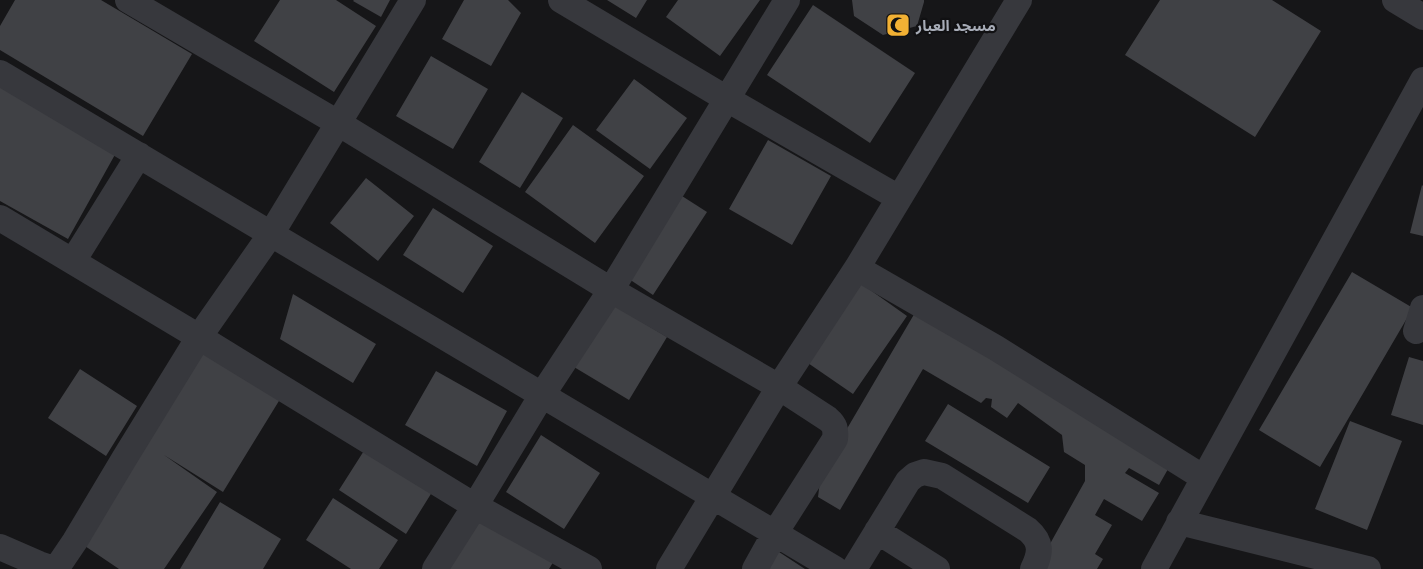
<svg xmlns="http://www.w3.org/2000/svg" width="1423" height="569" viewBox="0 0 1423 569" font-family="'Space Grotesk','Noto Sans Arabic',sans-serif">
  <rect width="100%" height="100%" fill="#161618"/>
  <path fill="#404145" d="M 15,0 L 101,0 L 192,54 L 143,136 L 0,50 L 0,26 Z
    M 280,0 L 336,0 L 376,26 L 334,92 L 254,41 Z
    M 354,0 L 390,0 L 381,17 L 353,1 Z
    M 464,0 L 508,0 L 521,13 L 491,66 L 442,39 Z
    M 607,0 L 647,0 L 636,18 Z
    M 678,0 L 760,0 L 720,56 L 666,17 Z
    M 852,0 L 924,0 L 924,2 L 917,26 L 883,35 L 854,16 Z
    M 1160,0 L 1272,0 L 1321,31 L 1255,137 L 1125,55 Z
    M 813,5 L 915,73 L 870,143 L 767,75 Z
    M 431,56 L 488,89 L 453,149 L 396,116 Z
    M 634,79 L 687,118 L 650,169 L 596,130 Z
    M 0,85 L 117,151 L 68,239 L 0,201 Z
    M 522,92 L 563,118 L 520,188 L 479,162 Z
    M 573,125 L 644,176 L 595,243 L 525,192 Z
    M 768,140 L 831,176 L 792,245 L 729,209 Z
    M 366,178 L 414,216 L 378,261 L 330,223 Z
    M 1422,185 L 1423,186 L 1423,236 L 1410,233 Z
    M 682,196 L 707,212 L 653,295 L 629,279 Z
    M 433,208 L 493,246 L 463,293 L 403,255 Z
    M 1352,272 L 1413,308 L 1320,467 L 1259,430 Z
    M 859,282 L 907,316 L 853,394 L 805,361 Z
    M 293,294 L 376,344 L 353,383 L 280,339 Z
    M 612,304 L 667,337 L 629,400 L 574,367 Z
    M 916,311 L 1172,462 L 1159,485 L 1129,468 L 1125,473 L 1159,493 L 1142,521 L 1104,499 L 1095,515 L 1112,525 L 1095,554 L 1103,559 L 1097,569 L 1036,569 L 1085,481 L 1085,465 L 1064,452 L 1062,435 L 1018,403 L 1007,418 L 991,407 L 992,399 L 986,398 L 981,403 L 923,369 L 840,510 L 818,497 L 821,473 Z
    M 204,348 L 282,396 L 223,492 L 164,455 L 217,492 L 164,569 L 119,569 L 79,542 Z
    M 1409,357 L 1423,361 L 1423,425 L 1391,415 Z
    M 80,369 L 137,406 L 106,456 L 48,418 Z
    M 436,371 L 507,411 L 477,466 L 405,425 Z
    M 948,404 L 1050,467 L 1028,503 L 925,441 Z
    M 1350,421 L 1402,441 L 1367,530 L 1315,509 Z
    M 541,435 L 600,473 L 564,529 L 506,492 Z
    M 367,446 L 434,489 L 406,534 L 339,490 Z
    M 333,498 L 398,540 L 379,569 L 351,569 L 306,540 Z
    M 220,502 L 281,539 L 263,569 L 180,569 Z
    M 480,511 L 555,559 L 549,569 L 444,569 Z
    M 776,550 L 805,569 L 764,569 Z"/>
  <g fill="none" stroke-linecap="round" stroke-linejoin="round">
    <path stroke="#37383d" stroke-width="26" d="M 128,0 L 338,123 L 611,290 L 779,387 L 828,419 C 835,425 836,429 835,439 L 775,533 L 755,569
      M 561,0 L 727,99 L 899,198
      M 1395,0 L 1423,17
      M 0,73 L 835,569
      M 0,218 L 199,337 L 475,506 L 589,569
      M 73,261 L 139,155
      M 857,268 L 996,348 L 1204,478
      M 1416,331 L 1423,308
      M 1179,522 L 1368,569
      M 877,531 L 937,569
      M 0,547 L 39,564 L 54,569
      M 56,569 L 75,541 L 124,459 L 199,337 L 271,234 L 413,0
      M 435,569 L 475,506 L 542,395 L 611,290 L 787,0
      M 669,569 L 779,387 L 857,268 L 1019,0
      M 854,569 L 908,481 L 915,475 L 924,472 L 942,476 L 1028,530 C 1042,542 1041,553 1033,569
      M 1154,569 L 1423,80"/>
  </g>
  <defs>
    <g id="mosque-square" transform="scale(1.25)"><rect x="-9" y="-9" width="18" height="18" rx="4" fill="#f2b134" stroke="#111113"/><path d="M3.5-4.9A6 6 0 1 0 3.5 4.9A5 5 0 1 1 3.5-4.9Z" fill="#111"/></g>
  </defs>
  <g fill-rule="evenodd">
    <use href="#mosque-square" x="898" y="25"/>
  </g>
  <g text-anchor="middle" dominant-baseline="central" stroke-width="4.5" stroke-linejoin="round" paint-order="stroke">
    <g font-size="15" font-weight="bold" fill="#a8adb8" stroke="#111113" text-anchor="start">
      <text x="916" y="25">مسجد العبار</text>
    </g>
  </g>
</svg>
